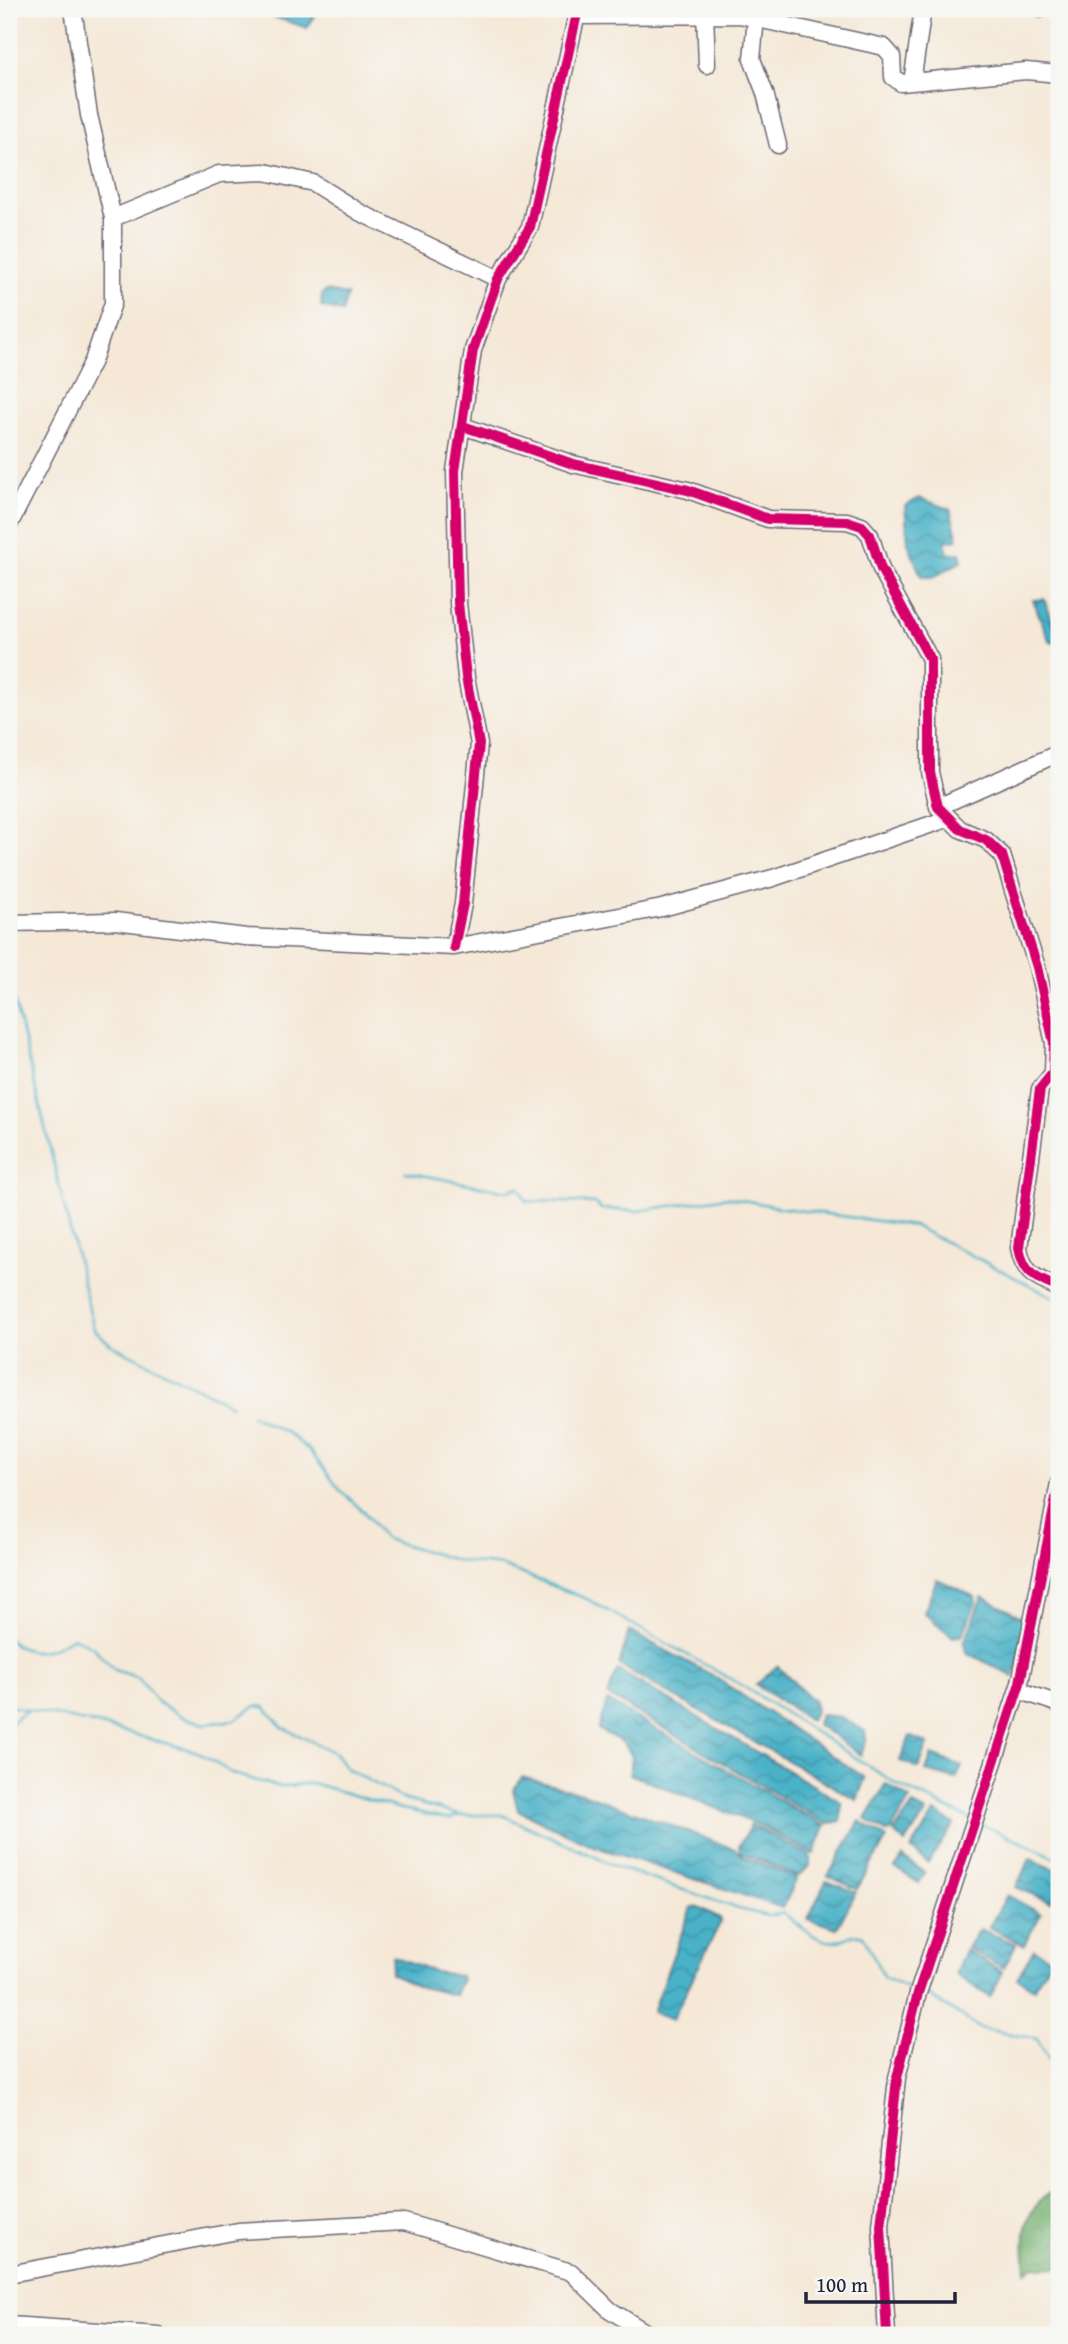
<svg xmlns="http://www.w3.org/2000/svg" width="1068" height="2344" viewBox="0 0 1068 2344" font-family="'Gentium Book Plus',serif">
  <defs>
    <pattern id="forest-crowns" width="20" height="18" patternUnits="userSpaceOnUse" patternTransform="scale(1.75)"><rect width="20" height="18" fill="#75b06f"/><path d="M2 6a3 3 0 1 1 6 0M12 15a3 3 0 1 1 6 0" fill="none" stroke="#608f5c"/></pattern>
    <pattern id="water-waves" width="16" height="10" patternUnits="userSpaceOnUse" patternTransform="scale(1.75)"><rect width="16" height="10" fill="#49b2c8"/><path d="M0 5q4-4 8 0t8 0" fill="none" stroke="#3c90a4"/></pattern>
  </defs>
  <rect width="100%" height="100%" fill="#f6f6f2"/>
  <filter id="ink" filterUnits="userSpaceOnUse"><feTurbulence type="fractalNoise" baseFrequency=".0143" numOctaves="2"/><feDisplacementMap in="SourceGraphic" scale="14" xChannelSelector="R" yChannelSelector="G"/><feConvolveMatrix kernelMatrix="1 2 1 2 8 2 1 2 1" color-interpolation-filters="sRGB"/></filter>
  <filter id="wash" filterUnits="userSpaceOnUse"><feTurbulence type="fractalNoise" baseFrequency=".00686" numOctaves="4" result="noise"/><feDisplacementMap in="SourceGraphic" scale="28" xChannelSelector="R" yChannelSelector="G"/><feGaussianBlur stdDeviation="1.57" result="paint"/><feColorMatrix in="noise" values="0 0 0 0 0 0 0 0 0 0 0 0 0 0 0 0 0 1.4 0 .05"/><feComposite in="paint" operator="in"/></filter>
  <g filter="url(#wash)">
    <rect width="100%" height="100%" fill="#f5e8d7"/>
    <path fill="url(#forest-crowns)" stroke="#4c6955" stroke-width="2" d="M 1053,2190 L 1059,2192 L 1059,2268 L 1034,2266 L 1026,2272 C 1023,2236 1021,2212 1053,2190 Z"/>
    <path fill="url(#water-waves)" stroke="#366a82" stroke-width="2" d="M 268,9 L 318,9 L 307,28 L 268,15 Z
      M 326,291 L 347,295 L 342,312 L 321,307 L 322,294 Z
      M 919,498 L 950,509 L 958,539 L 945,541 L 948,554 L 960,553 L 962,561 L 932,578 L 921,576 L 908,543 L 905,506 Z
      M 1044,599 L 1059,636 L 1056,643 L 1050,642 L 1033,600 Z
      M 937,1579 L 975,1597 L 976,1603 L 962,1636 L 953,1637 L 924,1613 Z
      M 982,1597 L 1028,1620 L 1014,1677 L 966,1652 L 964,1643 Z
      M 629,1631 L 712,1675 L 865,1778 L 857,1800 L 619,1665 Z
      M 777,1666 L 814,1702 L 816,1710 L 810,1720 L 756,1685 Z
      M 618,1670 L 841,1802 L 841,1821 L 827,1824 L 607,1695 Z
      M 607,1701 L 825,1826 L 814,1854 L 754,1823 L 630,1774 L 632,1756 L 624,1743 L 598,1729 Z
      M 821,1715 L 841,1717 L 865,1731 L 866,1741 L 861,1755 L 816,1724 Z
      M 910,1736 L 928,1744 L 919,1768 L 900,1761 Z
      M 932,1755 L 962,1766 L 956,1779 L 926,1771 Z
      M 522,1777 L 585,1794 L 735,1849 L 744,1857 L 797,1878 L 783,1908 L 593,1846 L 518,1810 L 513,1790 Z
      M 886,1784 L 910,1799 L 891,1831 L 886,1832 L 866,1819 Z
      M 913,1805 L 927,1812 L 905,1843 L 894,1832 Z
      M 935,1812 L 954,1824 L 928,1863 L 911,1849 Z
      M 860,1821 L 887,1838 L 857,1889 L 828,1876 Z
      M 751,1825 L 810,1855 L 810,1866 L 798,1876 L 740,1852 L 739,1846 Z
      M 903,1857 L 925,1873 L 919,1883 L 895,1868 Z
      M 1030,1859 L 1059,1871 L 1059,1886 L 1051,1902 L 1016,1887 Z
      M 826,1881 L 856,1892 L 837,1928 L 808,1919 Z
      M 1007,1895 L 1041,1914 L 1024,1945 L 989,1927 Z
      M 698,1907 L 720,1918 L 721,1921 L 672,2020 L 652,2012 L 691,1908 Z
      M 979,1929 L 1016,1944 L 1004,1968 L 967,1948 Z
      M 1034,1949 L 1051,1959 L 1034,1988 L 1017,1978 Z
      M 965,1950 L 1003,1972 L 990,1997 L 955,1974 Z
      M 393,1956 L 436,1972 L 460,1976 L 462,1979 L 455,1995 L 421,1987 L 390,1973 Z"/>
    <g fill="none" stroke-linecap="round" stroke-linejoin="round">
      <path stroke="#49b2c8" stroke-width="2.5" d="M 9,979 L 94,1329 L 110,1344 L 231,1405
        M 405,1172 L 507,1191 L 519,1187 L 526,1201 L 595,1203 L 601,1209 L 638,1211 L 728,1197 L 783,1208 L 914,1226 L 1059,1300
        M 251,1415 L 289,1434 L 309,1450 L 340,1490 L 364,1512 L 385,1539 L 459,1561 L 502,1566 L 587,1599 L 743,1686 L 898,1785 L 970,1819
        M 9,1639 C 29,1659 51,1652 73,1637 L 93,1647 L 115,1670 L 139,1678 L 157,1702 L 183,1717 L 205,1724 L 234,1720 L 255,1706 L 265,1707 L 282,1727 L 335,1753 L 347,1769 L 406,1800 L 459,1815 L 502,1815 L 622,1869 L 739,1909 L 768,1916 L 783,1913 C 797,1923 819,1945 837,1941 C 848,1939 852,1932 863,1936 L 884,1978 L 912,1990
        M 9,1706 L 96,1724 L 198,1752 L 233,1774 L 280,1787 L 312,1783 L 397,1808 L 450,1819 L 459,1815
        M 9,1724 L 27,1710
        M 979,1823 L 1059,1859
        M 925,1993 L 979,2028 L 1037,2039 L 1049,2060 L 1059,2063"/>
    </g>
  </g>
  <g filter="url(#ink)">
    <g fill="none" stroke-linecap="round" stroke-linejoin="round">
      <g stroke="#6c6772" stroke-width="19">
        <path id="minor" d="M 1040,9 L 1041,9
          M 705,13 L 707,65
          M 577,16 L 740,15 L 884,47 L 892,56 L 893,77 L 901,83 L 1026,71 L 1059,74
          M 756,18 L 752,59 L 765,93 L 778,145
          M 912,82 L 923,9
          M 113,218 L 219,174 L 265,172 L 313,183 L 359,212 L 498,279
          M 463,426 L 573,464 L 688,490 L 768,519 L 847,521 L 862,526 L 870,535 L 881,569 L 930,659 L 930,772 L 938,807 L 960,829 L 986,840 L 1002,855 L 1014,894 L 1037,967 L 1054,1043 L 1053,1073 L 1040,1089 L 1019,1248 C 1024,1275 1036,1278 1059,1288
          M 9,525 L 93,361 L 113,303 L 113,218 L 89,115 L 73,9
          M 938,807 L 1059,753
          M 9,923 L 115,921 L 246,937 L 454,947 L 662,908 L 773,878 L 947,819
          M 454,947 L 463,904 L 479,744 L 466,677 L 458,603 L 455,471 L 473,350 L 498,279 L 530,227 L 578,9
          M 1018,1690 L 1059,1704
          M 9,2274 L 238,2231 L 404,2222 L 571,2272 L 610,2310 L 650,2335
          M 9,2325 L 158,2335
          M 887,2335 L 881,2226 L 897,2078 L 918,1993 L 1020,1683 L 1059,1483"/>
      </g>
      <use href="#minor" stroke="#fff" stroke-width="16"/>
      <g stroke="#f6f6f2" stroke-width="15">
        <path id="cycleway" d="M 463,426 L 573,464 L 688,490 L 768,519 L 847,521 L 862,526 L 870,535 L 881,569 L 930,659 L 930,772 L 938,807 L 960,829 L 986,840 L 1002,855 L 1014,894 L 1037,967 L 1054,1043 L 1053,1073 L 1040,1089 L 1019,1248 C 1024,1275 1036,1278 1059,1288
          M 454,947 L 463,904 L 479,744 L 466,677 L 458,603 L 455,471 L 473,350 L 498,279 L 530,227 L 578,9
          M 887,2335 L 881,2226 L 897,2078 L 918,1993 L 1020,1683 L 1059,1483"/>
      </g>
      <use href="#cycleway" stroke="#d6006c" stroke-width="10"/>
    </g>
  </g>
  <rect width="1068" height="2344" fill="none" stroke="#f6f6f2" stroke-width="35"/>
  <path d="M806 2292v10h149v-10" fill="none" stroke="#22223b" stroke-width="3.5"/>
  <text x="816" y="2292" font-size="21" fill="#22223b" stroke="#f6f6f2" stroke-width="5" paint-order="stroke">100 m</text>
</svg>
